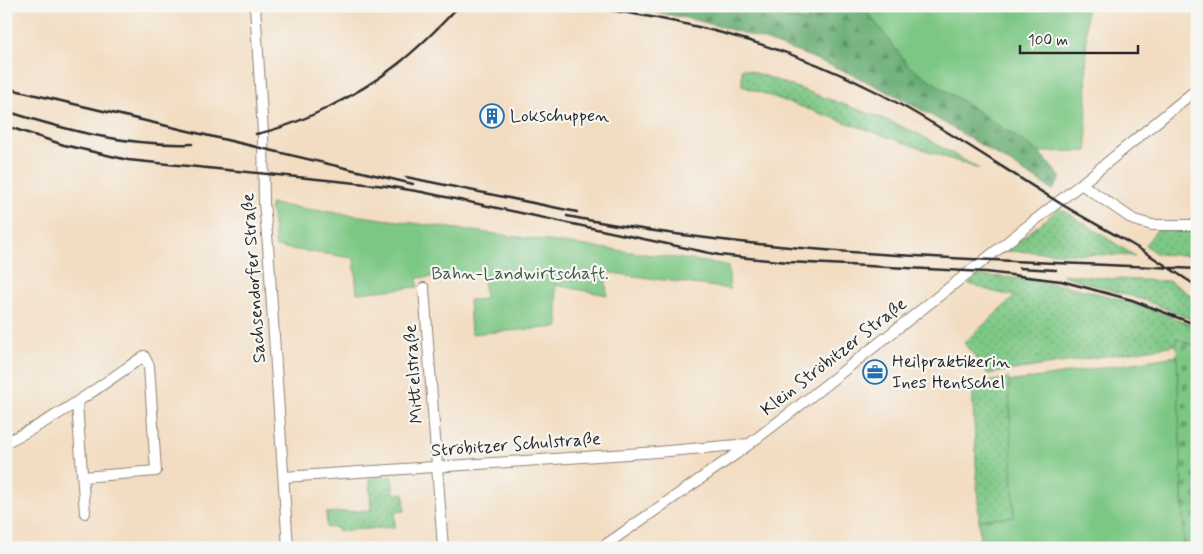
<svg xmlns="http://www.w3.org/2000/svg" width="1203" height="554" viewBox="0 0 1203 554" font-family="Mynerve,sans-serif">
  <defs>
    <pattern id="grass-dots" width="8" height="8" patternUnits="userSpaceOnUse" patternTransform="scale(1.25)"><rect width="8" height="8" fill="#7dc784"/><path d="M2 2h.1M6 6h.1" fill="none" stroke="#67a26c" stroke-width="1.8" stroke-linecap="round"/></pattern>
    <pattern id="forest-firs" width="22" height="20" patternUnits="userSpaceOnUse" patternTransform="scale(1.25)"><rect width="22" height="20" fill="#66ac72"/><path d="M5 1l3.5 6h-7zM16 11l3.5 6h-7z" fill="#548c5e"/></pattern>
    <pattern id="cemetery-stones" width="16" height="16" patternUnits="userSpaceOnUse" patternTransform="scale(1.25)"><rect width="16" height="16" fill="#7dc784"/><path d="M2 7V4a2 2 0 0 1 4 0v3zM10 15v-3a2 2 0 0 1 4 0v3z" fill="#67a26c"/></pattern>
  </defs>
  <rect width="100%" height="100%" fill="#f6f6f2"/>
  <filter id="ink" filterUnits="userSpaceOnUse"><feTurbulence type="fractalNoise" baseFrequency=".02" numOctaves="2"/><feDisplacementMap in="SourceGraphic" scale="10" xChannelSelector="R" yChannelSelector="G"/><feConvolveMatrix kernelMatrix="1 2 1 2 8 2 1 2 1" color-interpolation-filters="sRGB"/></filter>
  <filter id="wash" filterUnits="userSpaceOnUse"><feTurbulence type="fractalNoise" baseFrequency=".0096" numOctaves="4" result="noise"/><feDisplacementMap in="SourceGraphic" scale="20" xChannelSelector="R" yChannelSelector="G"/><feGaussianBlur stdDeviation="1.12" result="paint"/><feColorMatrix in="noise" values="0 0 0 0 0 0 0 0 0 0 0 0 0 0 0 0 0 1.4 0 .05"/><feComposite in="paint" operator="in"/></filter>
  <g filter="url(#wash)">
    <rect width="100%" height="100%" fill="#f3ddc2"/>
    <path fill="url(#grass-dots)" stroke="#547958" d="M 742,68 L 879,117 L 919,134 L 979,169 L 742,86 Z
      M 1060,208 L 1135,256 L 1006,251 Z
      M 1157,230 L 1197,231 L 1197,256 L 1157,254 L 1145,245 Z
      M 1062,274 L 1116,279 L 1169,281 L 1197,299 L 1197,322 L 1147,301 L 1087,283 L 1065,276 Z
      M 976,276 C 1044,276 1135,299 1197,328 L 1197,347 L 1177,339 L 1177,344 L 1170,346 L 988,374 L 964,343 L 1015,296 L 994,292 L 969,284 Z
      M 1008,378 L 1009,382 L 1039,378 L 1017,548 L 1014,518 L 979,520 L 972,385 Z
      M 392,476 L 394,494 L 404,493 L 405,511 L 395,512 L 395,527 L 337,531 L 337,527 L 327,528 L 326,513 L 371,510 L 369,478 Z"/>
    <path fill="url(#forest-firs)" stroke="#486c4e" d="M 613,6 L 742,6 L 807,22 L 810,16 L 804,6 L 863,6 L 909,66 L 1039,152 L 1061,178 L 1053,190 C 1002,158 952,126 900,98 C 836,65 768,38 699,21 C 670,14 641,11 613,6 Z"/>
    <path fill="url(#cemetery-stones)" stroke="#547958" d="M 1176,338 L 1197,347 L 1197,548 L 1184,548 Z"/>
    <path fill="#7dc784" stroke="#547958" d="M 742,6 L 804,6 L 810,16 L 807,22 Z
      M 863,6 L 1086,6 L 1087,151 L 1039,152 L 909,66 Z
      M 270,204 L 728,265 L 730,289 L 605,272 L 607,295 L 555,285 L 559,327 L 471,334 L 469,300 L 485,299 L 483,273 L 417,278 L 418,287 L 357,293 L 354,258 L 276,247 Z
      M 1177,356 L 1184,548 L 980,548 L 979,520 L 1014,517 L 1009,382 Z"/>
  </g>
  <g filter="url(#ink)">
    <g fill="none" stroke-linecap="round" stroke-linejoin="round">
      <g stroke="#8f8476" stroke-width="12">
        <path id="minor" d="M 255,6 L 263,133 L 264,203 L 268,245 L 288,548
          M 1081,184 L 1134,220 L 1152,225 L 1197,225
          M 424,288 L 443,548
          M 77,404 L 85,513
          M 6,442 C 56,419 99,387 144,356 L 149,366 L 156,471 L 83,477
          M 284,477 L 657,452 L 749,444
          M 601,548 L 736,454 L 790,413 L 1081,184 L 1197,89"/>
      </g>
      <use href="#minor" stroke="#fff" stroke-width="10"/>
      <path stroke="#2b2b2b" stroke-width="2.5" d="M 578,6 C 681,18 784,44 877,92 C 940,125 998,165 1058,202 C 1080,216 1104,228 1126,241 C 1151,255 1173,271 1197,286
        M 6,88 L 413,184
        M 6,111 C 69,131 126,146 192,144
        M 6,126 L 64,145 L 128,160 L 386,186 L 422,192 L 719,255 L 788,262 L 986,272 L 1061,281 L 1132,300 L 1197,325
        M 256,134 C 281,129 305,119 327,108 C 384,80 416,52 459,6
        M 406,177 L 577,212
        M 567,216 C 775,257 986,259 1197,269
        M 1019,268 L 1056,270"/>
    </g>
  </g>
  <defs>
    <g id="building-ring" transform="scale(1.25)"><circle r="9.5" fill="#f6f6f2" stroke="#1f6fb2" stroke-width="1.5"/><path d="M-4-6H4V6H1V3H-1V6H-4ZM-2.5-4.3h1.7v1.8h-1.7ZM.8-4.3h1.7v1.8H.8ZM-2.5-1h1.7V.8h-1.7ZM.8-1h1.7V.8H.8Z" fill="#1f6fb2"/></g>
    <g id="office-ring" transform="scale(1.25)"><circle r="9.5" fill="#f6f6f2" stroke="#1f6fb2" stroke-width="1.5"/><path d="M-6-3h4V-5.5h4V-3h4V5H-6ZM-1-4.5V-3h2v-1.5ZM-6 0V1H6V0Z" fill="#1f6fb2"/></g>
  </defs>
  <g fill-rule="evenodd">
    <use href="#building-ring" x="492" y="116"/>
    <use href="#office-ring" x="875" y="372"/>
  </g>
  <g text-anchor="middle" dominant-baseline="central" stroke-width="4.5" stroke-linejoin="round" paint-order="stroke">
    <g font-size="18" fill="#2b2b2b" stroke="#f6f6f2" text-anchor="start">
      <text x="510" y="116">Lokschuppen</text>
      <text x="892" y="362">Heilpraktikerin<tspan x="892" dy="21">Ines Hentschel</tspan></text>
    </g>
    <g font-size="18" fill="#445a46" stroke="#f6f6f2">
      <text x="520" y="274">Bahn-Landwirtschaft.</text>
    </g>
    <g font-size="18" fill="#2b2b2b" stroke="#f6f6f2">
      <text transform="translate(254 278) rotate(-94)">Sachsendorfer Straße</text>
      <text transform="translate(834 357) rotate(-38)">Klein Ströbitzer Straße</text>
      <text transform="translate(414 374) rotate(-94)">Mittelstraße</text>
      <text transform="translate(516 445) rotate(-4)">Ströbitzer Schulstraße</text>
    </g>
  </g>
  <rect width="1203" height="554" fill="none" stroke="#f6f6f2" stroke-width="25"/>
  <path d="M1020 45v8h118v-8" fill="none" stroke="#2b2b2b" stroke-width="2.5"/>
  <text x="1028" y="45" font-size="15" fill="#2b2b2b" stroke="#f6f6f2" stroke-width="4" paint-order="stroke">100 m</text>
</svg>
